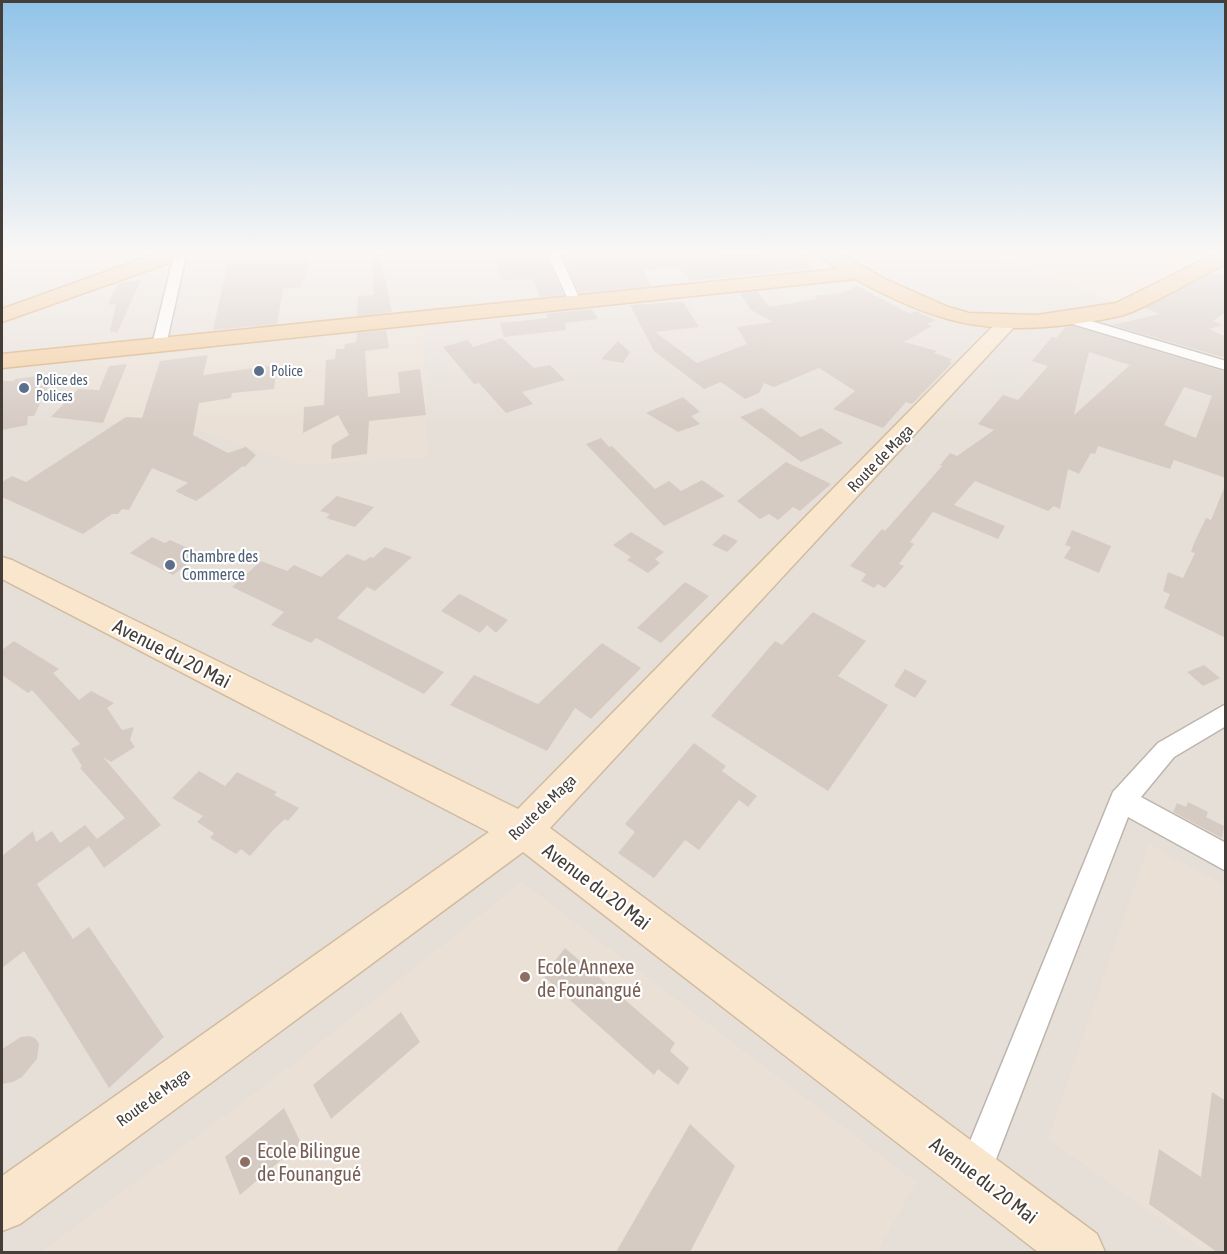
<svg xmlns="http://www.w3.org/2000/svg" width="1227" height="1254" viewBox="0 0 1227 1254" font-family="'Asap Condensed',sans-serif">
  <rect width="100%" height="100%" fill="#f3eee9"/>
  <path fill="#e6dfd8" d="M 2,251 L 1225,251 L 1225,1252 L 2,1252 Z"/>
  <path fill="#f2e2d7" d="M 983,251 L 1215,251 L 1118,304 Z"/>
  <path fill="#eae0d5" d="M 423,327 L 428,457 L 299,465 L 193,428 L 123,425 L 53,417 L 83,362 Z
    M 1149,844 L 1225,886 L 1225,1252 L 1206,1252 L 1048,1139 Z
    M 522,882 L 916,1182 L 877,1252 L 41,1252 L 283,1072 Z"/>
  <path fill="#d6cbc3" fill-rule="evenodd" d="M 494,251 L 544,251 L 563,295 L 540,297 L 533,279 L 501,280 Z
    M 582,251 L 716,251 L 715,256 L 782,251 L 799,252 L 813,268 L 690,281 L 679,267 L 643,270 L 651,286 L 579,293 L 562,254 Z
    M 380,255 L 392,312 L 357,316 L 358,296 L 374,295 L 372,256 Z
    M 263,259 L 263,262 L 310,259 L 301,287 L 283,289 L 277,324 L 213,330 L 228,261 Z
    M 1215,272 L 1226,276 L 1226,312 L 1213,321 L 1223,325 L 1209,329 L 1226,337 L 1226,358 L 1112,325 L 1160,314 L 1145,308 Z
    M 141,280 L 117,333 L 110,331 L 116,304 L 108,305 L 118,283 Z
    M 857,286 L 910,314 L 916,311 L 935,320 L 927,324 L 932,326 L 904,342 L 937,351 L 934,353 L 952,359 L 949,362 L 952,363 L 912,404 L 906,402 L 883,428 L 833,409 L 855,391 L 819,368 L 774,387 L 764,383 L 759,393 L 745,399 L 721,382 L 704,389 L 654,351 L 630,305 L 683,302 L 699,327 L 655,332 L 697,363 L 747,344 L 737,327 L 773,322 L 751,310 L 740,293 L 757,291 L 769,307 L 817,299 L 814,296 L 842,293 Z
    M 592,309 L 598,319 L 565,323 L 566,330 L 504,337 L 500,323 L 548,318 L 546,314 Z
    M 1073,326 L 1226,372 L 1226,478 L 1174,460 L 1170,469 L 1098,446 L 1095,454 L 1091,453 L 1079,474 L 1068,469 L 1060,509 L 1054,506 L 1048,511 L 975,481 L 954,505 L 1005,526 L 998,539 L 933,512 L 910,542 L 914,544 L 899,564 L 904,566 L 885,588 L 878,584 L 874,588 L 861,581 L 866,574 L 850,566 L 882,529 L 885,531 L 942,466 L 940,465 L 950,453 L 957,456 L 994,430 L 978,424 L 1003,395 L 1018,400 L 1048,366 L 1032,361 L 1052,337 L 1056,338 L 1066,327 ZM 1089,352 L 1130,365 L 1074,415 L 1080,388 ZM 1184,387 L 1212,396 L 1196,438 L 1164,425 Z
    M 386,330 L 389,348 L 365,351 L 368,397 L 400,393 L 398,372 L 420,369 L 426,415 L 369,421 L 367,454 L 331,459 L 332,445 L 349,435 L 338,415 L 303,433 L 304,407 L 324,405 L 326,360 L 335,359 L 336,349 L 344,349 L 345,344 L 356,342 L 357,333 Z
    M 502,338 L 534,368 L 550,365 L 565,380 L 522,392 L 533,404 L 506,413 L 479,383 L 474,384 L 443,347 L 468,340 L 473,347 Z
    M 618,341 L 630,352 L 623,363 L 601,359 Z
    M 208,355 L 203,375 L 277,365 L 274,389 L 232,393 L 231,398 L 199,403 L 193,435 L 228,453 L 246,447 L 256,455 L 245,467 L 243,466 L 209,492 L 196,501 L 175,491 L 188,483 L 152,468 L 129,510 L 122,509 L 118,514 L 112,514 L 83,534 L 2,497 L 2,482 L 12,476 L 26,482 L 126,417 L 142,418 L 160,361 Z
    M 127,364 L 103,423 L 51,417 L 78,389 L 99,390 L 109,366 Z
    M 54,374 L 34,416 L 28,416 L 27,425 L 2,430 L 2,381 L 14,381 L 15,379 Z
    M 683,397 L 700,412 L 691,416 L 700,424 L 678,432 L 646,413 Z
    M 762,408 L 801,437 L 821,428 L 843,443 L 801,462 L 740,417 Z
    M 601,438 L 609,447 L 612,446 L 655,489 L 669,481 L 681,491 L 702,480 L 725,496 L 664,526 L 586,444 Z
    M 786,462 L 831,484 L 800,511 L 793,507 L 778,520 L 769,514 L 760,519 L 737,501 Z
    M 1225,486 L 1226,486 L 1226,638 L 1164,608 L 1170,594 L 1163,591 L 1168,572 L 1183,578 L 1195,553 L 1191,552 L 1194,543 L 1206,518 L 1211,520 Z
    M 337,496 L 374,507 L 355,527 L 326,518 L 330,514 L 320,511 Z
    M 1072,530 L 1111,546 L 1099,573 L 1064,558 L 1071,547 L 1065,545 Z
    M 631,532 L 664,552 L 655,559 L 660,563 L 648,573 L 627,560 L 631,557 L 613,545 Z
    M 724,534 L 738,541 L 727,552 L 712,545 Z
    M 152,537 L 165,543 L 170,540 L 201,554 L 173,575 L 130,553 Z
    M 385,547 L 412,557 L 375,591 L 367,587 L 337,618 L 444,672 L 424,694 L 316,638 L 311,643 L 271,625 L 284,612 L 232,587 L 261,561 L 287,571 L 294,565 L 321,577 L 347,554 L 365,561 L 370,557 L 373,558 Z
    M 685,582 L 709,596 L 661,643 L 637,628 Z
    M 459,594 L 464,596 L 508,620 L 496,633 L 487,625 L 480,633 L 441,611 Z
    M 813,612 L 866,641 L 838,676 L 888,705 L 828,791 L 711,716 L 775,641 L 782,645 Z
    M 14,641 L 59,669 L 53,673 L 79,700 L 91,691 L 114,703 L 107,708 L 122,730 L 134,727 L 130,740 L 135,747 L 111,762 L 103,757 L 161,825 L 104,868 L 89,846 L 37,884 L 73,939 L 89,927 L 164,1037 L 109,1088 L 24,951 L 2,968 L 2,856 L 33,831 L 36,842 L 52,831 L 60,843 L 85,825 L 97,839 L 125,818 L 80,768 L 82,766 L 71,749 L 80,744 L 32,690 L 28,693 L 2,675 L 2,650 Z
    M 602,643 L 641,668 L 591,719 L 575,708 L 547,751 L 450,705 L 474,675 L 538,704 Z
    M 1204,665 L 1220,678 L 1203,686 L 1187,672 Z
    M 905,669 L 927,681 L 915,698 L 894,686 Z
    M 694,743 L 726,766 L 722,771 L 757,796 L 748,807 L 739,800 L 699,850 L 685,840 L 654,878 L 618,853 L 635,832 L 625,824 Z
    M 199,771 L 225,786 L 237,772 L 277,792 L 274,795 L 299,808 L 288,821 L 285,819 L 274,829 L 250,856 L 241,849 L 236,854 L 210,838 L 214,833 L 197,822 L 203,816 L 172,798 Z
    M 1188,802 L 1208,812 L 1206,817 L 1224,826 L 1222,838 L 1173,812 L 1177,803 L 1186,807 Z
    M 565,948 L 675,1043 L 670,1051 L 689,1068 L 678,1085 L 658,1069 L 654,1075 L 543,976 Z
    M 401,1012 L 420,1042 L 331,1119 L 313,1085 Z
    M 29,1036 L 35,1038 L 39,1044 L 37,1059 L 22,1077 L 13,1082 L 2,1084 L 2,1049 L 21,1037 Z
    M 1212,1092 L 1226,1101 L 1226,1252 L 1217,1252 L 1149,1204 L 1159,1149 L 1201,1177 Z
    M 284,1108 L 301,1143 L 240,1195 L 225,1157 Z
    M 690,1124 L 735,1166 L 690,1252 L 616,1252 Z"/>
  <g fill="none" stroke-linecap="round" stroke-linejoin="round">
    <g stroke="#bdb4ad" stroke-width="3">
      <path id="street" d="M 175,251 L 187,251 L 166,345 L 159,349 L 152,345 Z
        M 546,251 L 558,251 L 581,302 L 580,305 L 570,305 L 569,302 Z
        M 1064,313 L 1226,361 L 1226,370 L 1059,320 L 1057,317 L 1059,314 Z
        M 1226,704 L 1226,726 L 1174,757 L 1141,797 L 1226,843 L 1226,871 L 1128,817 L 986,1185 L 974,1190 L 962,1185 L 957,1173 L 1113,792 L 1158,743 Z"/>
    </g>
    <g stroke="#d0bb9f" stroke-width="3">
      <path id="secondary" d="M 1008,316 L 1015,318 L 1018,322 L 1015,326 L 550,828 L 1097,1234 L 1105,1252 L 1038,1252 L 523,852 L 20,1224 L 2,1231 L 2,1176 L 489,832 L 2,579 L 2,557 L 12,560 L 518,809 L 1001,318 Z"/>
    </g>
    <g stroke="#d7a773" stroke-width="3">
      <path id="primary" d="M 163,251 L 186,251 L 184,255 L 166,264 L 2,322 L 2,309 Z
        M 815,251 L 836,251 L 885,279 L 948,307 L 969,313 L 1037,315 L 1116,303 L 1219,252 L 1226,251 L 1226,264 C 1195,279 1164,298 1132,312 C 1114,319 1092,321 1074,324 C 983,336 934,322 855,279 L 2,368 L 2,354 L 838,269 Z"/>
    </g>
    <use href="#street" fill="#fff" fill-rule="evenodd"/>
    <use href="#secondary" fill="#f9e6cd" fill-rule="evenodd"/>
    <use href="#primary" fill="#f3cea1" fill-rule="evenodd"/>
  </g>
  <linearGradient id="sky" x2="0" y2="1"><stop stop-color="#90c3e8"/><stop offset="0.59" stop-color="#faf7f5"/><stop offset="1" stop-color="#faf7f5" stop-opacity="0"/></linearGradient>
  <rect width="1227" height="426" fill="url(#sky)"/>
  <g fill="#5c6f8a" stroke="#fff" stroke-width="2">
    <circle cx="259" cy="371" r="6"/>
    <circle cx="24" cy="388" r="6"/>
    <circle cx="170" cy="565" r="6"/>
  </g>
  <g fill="#8d6e63" stroke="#fff" stroke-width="2">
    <circle cx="525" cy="977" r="6"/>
    <circle cx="245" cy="1162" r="6"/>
  </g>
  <g text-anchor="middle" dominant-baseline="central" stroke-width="4.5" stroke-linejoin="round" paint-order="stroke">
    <g font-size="14" fill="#4e5e75" stroke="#fff" text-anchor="start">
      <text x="271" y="371">Police</text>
      <text x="36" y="380">Police des<tspan x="36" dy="16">Polices</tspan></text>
    </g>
    <g font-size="16" fill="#453e38" stroke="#fff">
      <text transform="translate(880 458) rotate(-46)">Route de Maga</text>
      <text transform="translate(542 807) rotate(-44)">Route de Maga</text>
      <text transform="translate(153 1097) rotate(-36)">Route de Maga</text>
    </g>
    <g font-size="16" fill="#4e5e75" stroke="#fff" text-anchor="start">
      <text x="182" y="556">Chambre des<tspan x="182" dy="18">Commerce</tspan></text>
    </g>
    <g font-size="20" fill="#453e38" stroke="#fff">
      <text transform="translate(172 653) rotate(27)">Avenue du 20 Mai</text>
      <text transform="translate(597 886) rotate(37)">Avenue du 20 Mai</text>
      <text transform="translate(984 1180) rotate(37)">Avenue du 20 Mai</text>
    </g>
    <g font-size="20" fill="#785e54" stroke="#fff" text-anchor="start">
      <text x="537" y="966">Ecole Annexe<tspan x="537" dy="23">de Founangué</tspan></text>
      <text x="257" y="1150">Ecole Bilingue<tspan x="257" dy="23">de Founangué</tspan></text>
    </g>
  </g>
  <rect width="1227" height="1254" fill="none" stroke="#453e38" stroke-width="6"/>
</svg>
